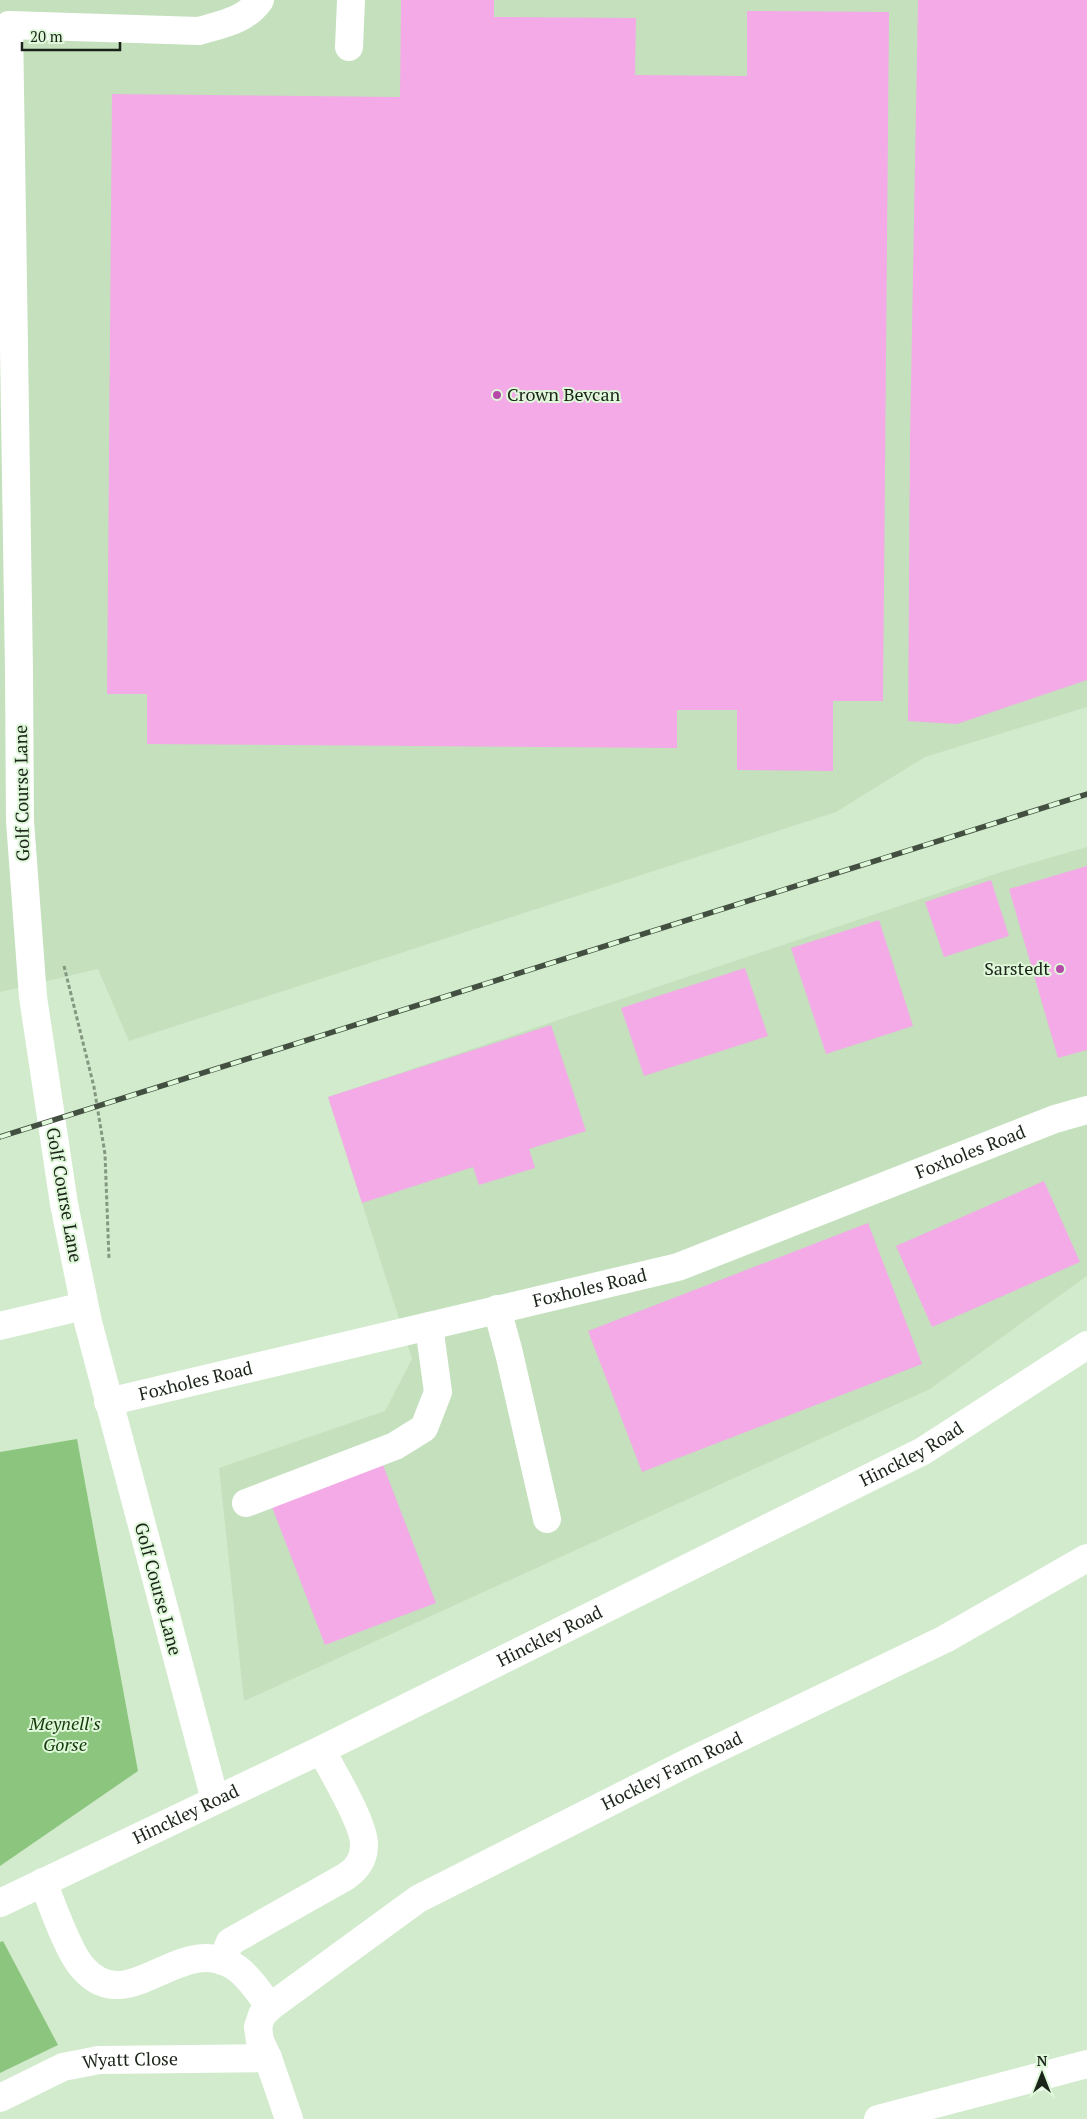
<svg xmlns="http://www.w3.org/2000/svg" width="1087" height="2119" font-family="'PT Serif',serif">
<rect width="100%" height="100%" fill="#d2ebcd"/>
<g fill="#c4e0bd">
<polygon points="0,0 1087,0 1087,707 925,757 836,812 129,1041 98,969 0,992"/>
<polygon points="1087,847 1087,1276 930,1389 244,1701 219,1468 385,1411 412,1359 328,1097 1004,871"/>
</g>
<g fill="#8bc57e">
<polygon points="77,1439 138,1771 0,1866 0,1452"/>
<polygon points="3,1941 58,2045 0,2073 0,1942"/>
</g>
<g fill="#f3aae7">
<polygon points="401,0 494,0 494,17 636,18 635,75 747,76 747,11 889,12 883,701 833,701 833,771 737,770 737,710 677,710 677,748 147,744 147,694 107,694 112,94 400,97"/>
<polygon points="918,0 1087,0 1087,680 957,724 908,721 910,438"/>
<polygon points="1087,866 1087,1050 1058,1058 1009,889"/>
<polygon points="991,880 1009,936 944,957 925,902"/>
<polygon points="879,920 913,1026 826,1054 791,948"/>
<polygon points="745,968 768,1036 644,1076 621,1008"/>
<polygon points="551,1025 586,1131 529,1149 535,1168 479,1185 473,1167 362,1203 328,1097"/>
<polygon points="1044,1181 1080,1262 932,1327 896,1246"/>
<polygon points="868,1223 922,1364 642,1472 588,1331"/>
<polygon points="383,1465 436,1603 325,1645 272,1507"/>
</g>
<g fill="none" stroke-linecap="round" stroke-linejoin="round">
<polyline stroke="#849781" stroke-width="3" stroke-dasharray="4 2.5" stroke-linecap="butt" points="64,966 94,1087 105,1154 109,1259"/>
<g stroke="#fff" stroke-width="28">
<polyline points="349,47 351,0"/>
<polyline points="497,1309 509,1353 547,1519"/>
<polyline points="0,1326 84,1306"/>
<path id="s1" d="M108 1402 678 1267 1055 1119 1087 1110"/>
<polyline points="246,1503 395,1446 424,1428 438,1392 429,1326"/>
<path d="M215 1800 88 1322 64 1204 33 997 20 821 19 671 9 25 199 31C223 24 245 21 260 0"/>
<path d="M43 1882C52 1904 68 1952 83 1968 130 2022 182 1927 238 1969 251 1979 260 1994 270 2007"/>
<path d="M222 1961 230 1942 345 1877C357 1869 364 1860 364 1845 365 1825 332 1770 321 1750"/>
<path id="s2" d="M0 2098 63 2067 99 2060 268 2058"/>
<path id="s3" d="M289 2119 268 2058 260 2041 258 2027 262 2015 270 2007 418 1899 687 1763 945 1639 1087 1558"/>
<polyline points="878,2119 1087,2064"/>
</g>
<path stroke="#fff" stroke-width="28" id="s4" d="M0 1903 321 1750 923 1451 1087 1345"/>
<defs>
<polyline id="rail" points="0,1137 1087,794"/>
</defs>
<use href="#rail" stroke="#435041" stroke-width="5.5"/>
<use href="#rail" stroke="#dff8da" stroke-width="4" stroke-dasharray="11" stroke-linecap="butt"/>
</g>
<g fill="#b64aa9" stroke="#dff8da" stroke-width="2">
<circle cx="497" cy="395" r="5"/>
<circle cx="1060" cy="969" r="5"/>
</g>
<g text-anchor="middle" stroke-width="4" stroke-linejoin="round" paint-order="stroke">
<g font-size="18" fill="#1b2419" stroke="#dff8da" text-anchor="start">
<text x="507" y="401">Crown Bevcan</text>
<text x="1050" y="975" text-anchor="end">Sarstedt</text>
</g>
<g font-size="18" fill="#1b2419" stroke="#dff8da">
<text transform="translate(22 793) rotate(-91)" y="6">Golf Course Lane</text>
<text dy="6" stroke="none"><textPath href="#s1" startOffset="900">Foxholes Road</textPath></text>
<text transform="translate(64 1195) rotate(80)" y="6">Golf Course Lane</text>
<text dy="6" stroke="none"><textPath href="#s1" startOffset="495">Foxholes Road</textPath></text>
<text dy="6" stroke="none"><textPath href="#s1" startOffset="90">Foxholes Road</textPath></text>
<text dy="6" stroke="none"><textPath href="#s4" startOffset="1016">Hinckley Road</textPath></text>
<text transform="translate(158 1589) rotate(75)" y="6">Golf Course Lane</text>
<text dy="6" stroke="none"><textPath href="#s4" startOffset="611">Hinckley Road</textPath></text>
<text dy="6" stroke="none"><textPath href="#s3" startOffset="589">Hockley Farm Road</textPath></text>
<text dy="6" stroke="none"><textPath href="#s4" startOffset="206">Hinckley Road</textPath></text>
<text dy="6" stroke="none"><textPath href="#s2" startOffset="138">Wyatt Close</textPath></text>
</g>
<g font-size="18" font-style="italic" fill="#133a08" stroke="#dff8da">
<text x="65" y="1730">Meynell's<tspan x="65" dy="21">Gorse</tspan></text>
</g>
</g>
<g transform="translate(1042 2074)" stroke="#dff8da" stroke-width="4" paint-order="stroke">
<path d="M0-4L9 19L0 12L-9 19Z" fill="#1b2419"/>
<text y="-8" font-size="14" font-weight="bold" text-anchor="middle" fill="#1b2419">N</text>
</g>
<path d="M22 42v8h98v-8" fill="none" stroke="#1b2419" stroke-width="2.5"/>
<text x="30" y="42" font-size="15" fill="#1b2419" stroke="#dff8da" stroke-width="4" paint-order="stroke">20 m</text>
</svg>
